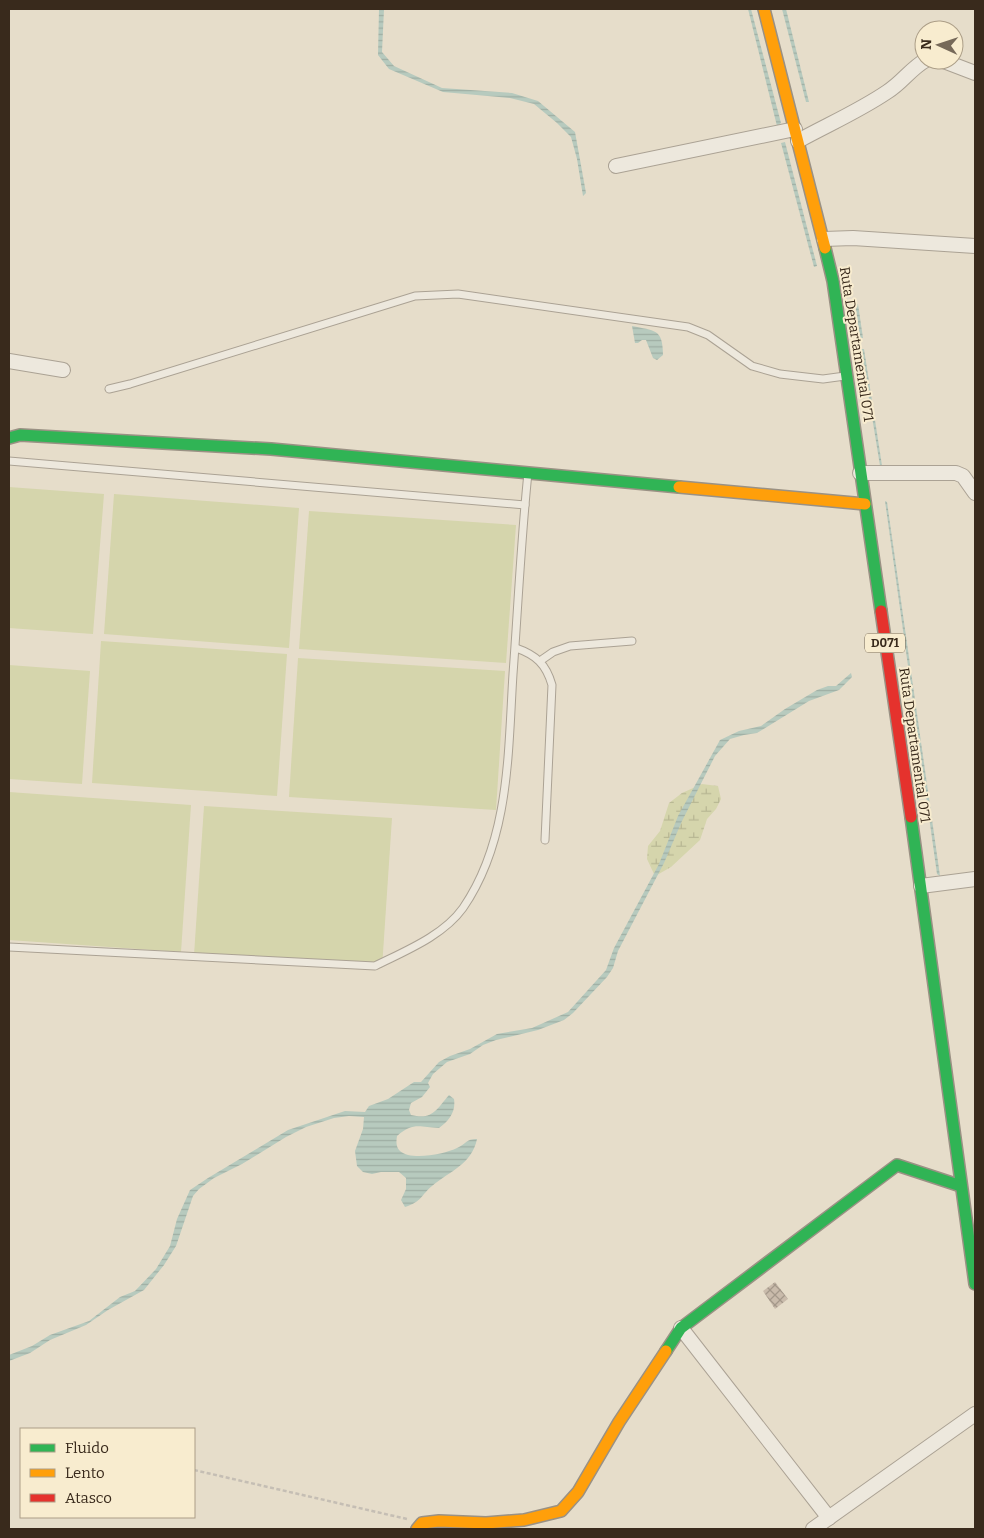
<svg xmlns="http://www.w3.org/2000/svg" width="984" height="1538" font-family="Bitter,serif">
<defs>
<pattern id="wetland-marsh" width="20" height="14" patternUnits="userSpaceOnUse" patternTransform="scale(1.25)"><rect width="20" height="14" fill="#d5d5ac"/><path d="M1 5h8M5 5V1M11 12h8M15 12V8" fill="none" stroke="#b8b793"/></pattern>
<pattern id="water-rules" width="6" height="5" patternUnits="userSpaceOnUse" patternTransform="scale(1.25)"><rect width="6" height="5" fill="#b7cabe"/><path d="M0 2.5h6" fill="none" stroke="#9eaea3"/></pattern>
<pattern id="building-cross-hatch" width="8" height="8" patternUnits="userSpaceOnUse" patternTransform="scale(1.25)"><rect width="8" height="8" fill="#c9bbab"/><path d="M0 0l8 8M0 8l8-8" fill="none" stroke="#a4988a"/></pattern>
</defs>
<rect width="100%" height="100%" fill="#e6ddca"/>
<polygon fill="url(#wetland-marsh)" points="702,784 718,786 721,799 716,809 707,819 700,840 671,867 657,875 654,874 647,859 648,846 660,831 669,803 682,793"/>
<g fill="#d5d5ac">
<polygon points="9,487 104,494 93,634 9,628"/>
<polygon points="114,494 299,508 289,648 104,634"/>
<polygon points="309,511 516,525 506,663 299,649"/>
<polygon points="101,641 287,654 277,796 92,783"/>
<polygon points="298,658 505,671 496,810 289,797"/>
<polygon points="9,665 90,671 82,784 9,779"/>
<polygon points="9,792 191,805 181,952 9,940"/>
<polygon points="204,806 392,818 382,968 194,955"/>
</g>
<g fill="url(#water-rules)">
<polygon points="379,9 384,9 382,52 394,66 442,88 512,93 538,101 575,132 586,193 583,196 577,159 571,137 557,123 534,104 510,98 443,92 389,69 378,55"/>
<polygon points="748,9 751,9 781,123 777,126"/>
<polygon points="782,9 786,9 809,102 806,102"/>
<polygon points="785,142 817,266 814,267 781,143"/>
<polygon points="855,303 858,304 863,338 860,338"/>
<path d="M632 326C654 331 663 328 663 355L657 360 653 358 646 340H642L638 343H635Z"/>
<polygon points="861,349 864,349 883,472 881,472"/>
<polygon points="885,501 887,502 940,876 937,874"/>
<path d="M851 673 852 677 839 690 809 701 757 733 744 735 730 739 715 756 682 821 664 863 618 951 613 968 607 977 573 1013 564 1020 538 1030 496 1040 483 1045 470 1054 447 1062 433 1074 428 1083 430 1087 422 1097 411 1103 409 1110 411 1115C433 1120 436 1110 449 1095L454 1099C456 1112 449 1121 439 1128 419 1127 413 1122 397 1136 396 1142 396 1147 400 1151 411 1161 445 1154 457 1148 466 1144 466 1139 477 1139 472 1164 450 1171 432 1186 420 1196 423 1201 405 1207L401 1200 406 1189V1178L399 1172H381L372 1174 363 1172 357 1166 355 1151 363 1129 364 1117 349 1116 334 1118 306 1127 286 1137 242 1164 214 1178 199 1189 193 1196 176 1246 164 1265 144 1290 108 1310 86 1325 50 1340 30 1353 9 1361V1355L32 1346 50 1335 89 1321 120 1297 135 1291 156 1269 170 1246 177 1219 190 1190 208 1178 288 1130 345 1111 365 1112 369 1106 388 1099 414 1082H421L439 1062 450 1056 470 1049 497 1034 532 1028 568 1012 606 970 614 948 659 864 678 816 720 740 739 731 761 726 785 709 817 690 828 686H836Z"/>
</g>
<polygon fill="url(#building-cross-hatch)" points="775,1282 788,1299 775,1309 763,1291"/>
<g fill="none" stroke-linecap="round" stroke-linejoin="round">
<defs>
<g id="lane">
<polyline points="109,389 130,384 415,296 458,294 688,327 708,335 752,366 780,374 823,379 845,376"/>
<polyline points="9,461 525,505"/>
<path d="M516 648C536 655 546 664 552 685L545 840"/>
<polyline points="540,661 553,652 570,646 632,641"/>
<path d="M9 947 375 966C405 951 443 936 463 908 510 840 508 752 513 674 518 607 521 540 528 473"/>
</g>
<g id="street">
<polyline points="941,60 975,73"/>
<path d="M798 141C827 125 859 111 887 92 902 83 911 68 926 60"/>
<polyline points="616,166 795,129"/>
<polyline points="824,239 853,238 975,246"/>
<polyline points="9,361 63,370"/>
<polyline points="860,473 956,473 963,476 975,493"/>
<polyline points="921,886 975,879"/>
<polyline points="681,1328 829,1518"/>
<polyline points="813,1529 975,1414"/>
</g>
<g id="fast">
<polyline points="825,248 833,281 881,611"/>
<polyline points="9,438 20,435 271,449 679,487"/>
<polyline points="911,817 975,1284"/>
<polyline points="666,1351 681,1328 897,1165 961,1186"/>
</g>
<g id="slow">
<polyline points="764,9 825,248"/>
<polyline points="679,487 865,504"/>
<polyline points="417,1529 422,1523 439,1521 486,1523 524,1520 561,1511 578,1492 619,1422 666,1351"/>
</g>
<polyline id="jam" points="881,611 911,817"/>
</defs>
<use href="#lane" stroke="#aba294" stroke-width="9"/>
<use href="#street" stroke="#aba294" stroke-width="16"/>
<use href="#fast" stroke="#9a9184" stroke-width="14"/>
<use href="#slow" stroke="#9a9184" stroke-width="14"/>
<use href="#jam" stroke="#9a9184" stroke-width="14"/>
<polyline stroke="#c5beb4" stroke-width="2.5" stroke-dasharray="4 2.5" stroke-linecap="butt" points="194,1470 407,1519"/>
<use href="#lane" stroke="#ede8dd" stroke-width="7"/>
<use href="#street" stroke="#ede8dd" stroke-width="14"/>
<use href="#fast" stroke="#30b455" stroke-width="11"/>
<use href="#slow" stroke="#ff9f0a" stroke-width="11"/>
<use href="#jam" stroke="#e5322d" stroke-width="11"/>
</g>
<g text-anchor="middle" stroke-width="4" stroke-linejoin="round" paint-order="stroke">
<rect fill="#f8eccf" stroke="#726452" stroke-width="1" x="865" y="633.5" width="40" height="19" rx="4"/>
<g font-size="12" font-weight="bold" fill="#392a1c">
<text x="885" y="647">D071</text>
</g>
<g font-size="14" fill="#392a1c" stroke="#f8eccf">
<text transform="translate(857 344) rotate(81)" y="5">Ruta Departamental 071</text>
<text transform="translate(915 745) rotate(82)" y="5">Ruta Departamental 071</text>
</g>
</g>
<rect width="984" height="1538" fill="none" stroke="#392a1c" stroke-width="20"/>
<rect x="20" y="1428" width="175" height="90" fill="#f8eccf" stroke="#ac9e87"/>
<rect x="30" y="1444" width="25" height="8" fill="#30b455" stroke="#ac9e87"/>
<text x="65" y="1453" font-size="15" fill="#392a1c">Fluido</text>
<rect x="30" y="1469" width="25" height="8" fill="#ff9f0a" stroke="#ac9e87"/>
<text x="65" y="1478" font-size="15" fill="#392a1c">Lento</text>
<rect x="30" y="1494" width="25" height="8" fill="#e5322d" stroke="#ac9e87"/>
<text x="65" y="1503" font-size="15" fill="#392a1c">Atasco</text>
<g transform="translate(939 45) rotate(273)"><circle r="24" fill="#f8eccf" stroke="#ac9e87"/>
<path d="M0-4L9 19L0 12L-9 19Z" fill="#766959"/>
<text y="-8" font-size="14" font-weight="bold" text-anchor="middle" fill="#392a1c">N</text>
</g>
</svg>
